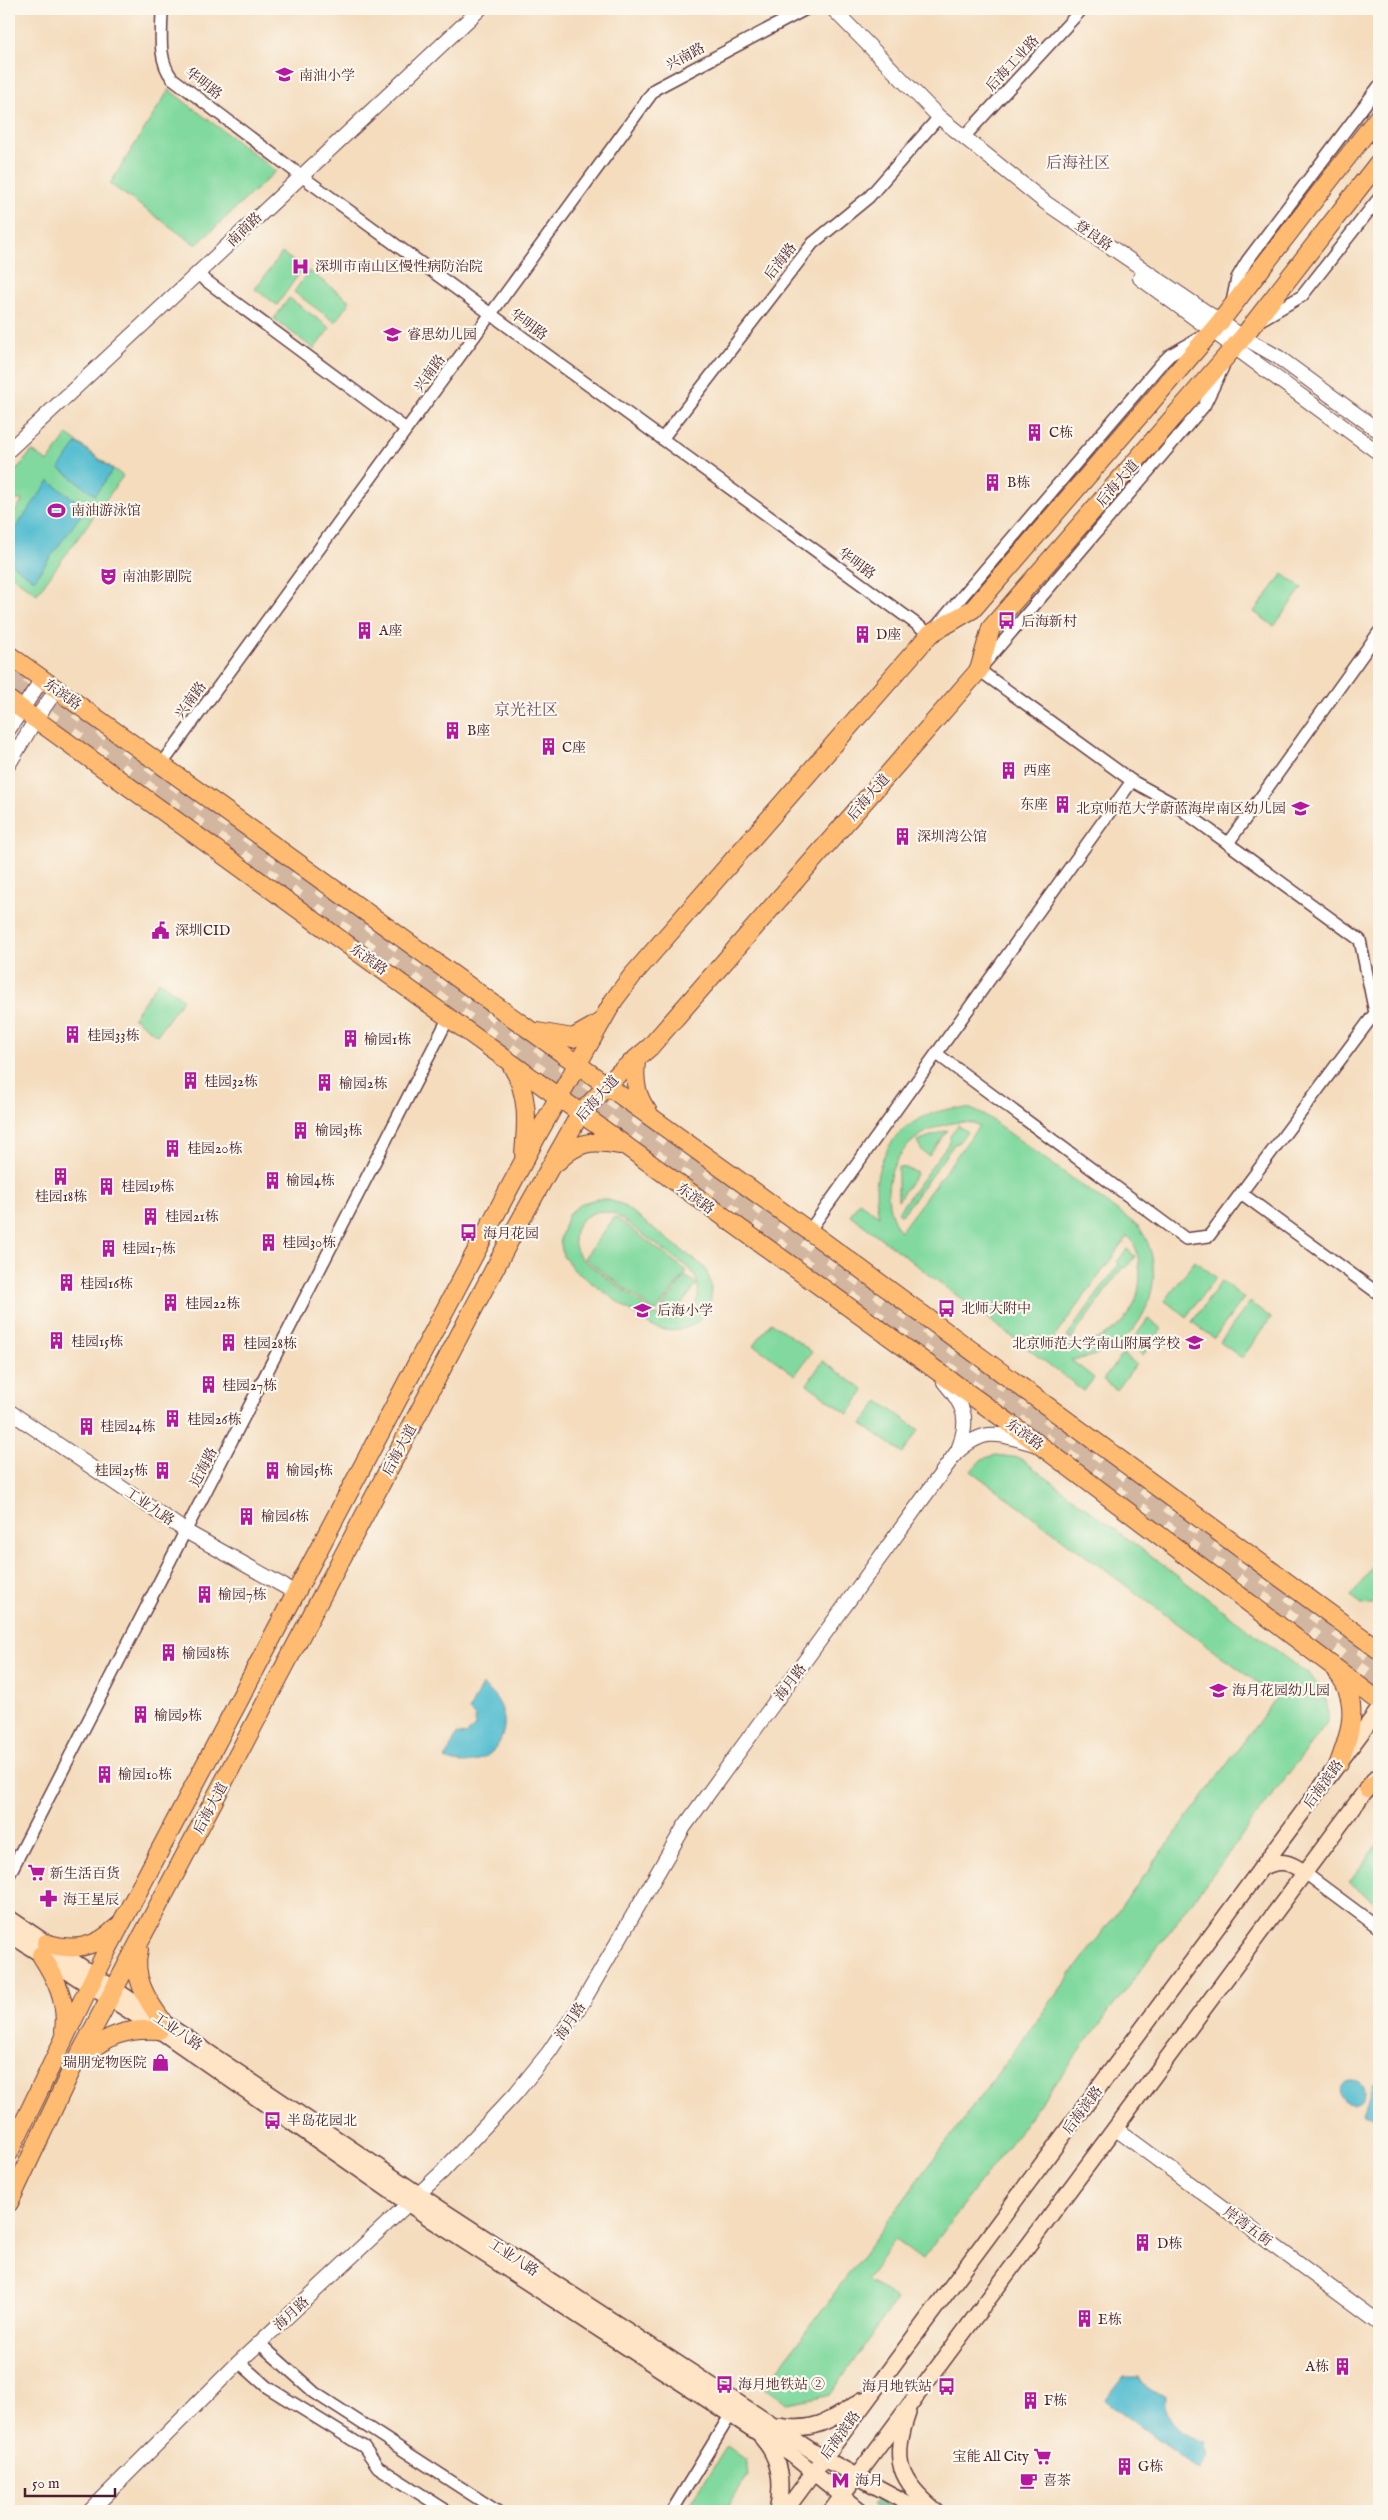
<svg xmlns="http://www.w3.org/2000/svg" width="1388" height="2520" font-family="'IM FELL English','Noto Serif SC',serif">
<rect width="100%" height="100%" fill="#fbf7ec"/>
<filter id="ink" filterUnits="userSpaceOnUse"><feTurbulence type="fractalNoise" baseFrequency=".02" numOctaves="2"/><feDisplacementMap in="SourceGraphic" scale="10" xChannelSelector="R" yChannelSelector="G"/><feConvolveMatrix kernelMatrix="1 2 1 2 8 2 1 2 1" color-interpolation-filters="sRGB"/></filter>
<filter id="wash" filterUnits="userSpaceOnUse"><feTurbulence type="fractalNoise" baseFrequency=".0096" numOctaves="4" result="noise"/><feDisplacementMap in="SourceGraphic" scale="20" xChannelSelector="R" yChannelSelector="G"/><feGaussianBlur stdDeviation="1.12" result="paint"/><feColorMatrix in="noise" values="0 0 0 0 0 0 0 0 0 0 0 0 0 0 0 0 0 1.4 0 .05"/><feComposite in="paint" operator="in"/></filter>
<g filter="url(#wash)">
<rect width="100%" height="100%" fill="#f4dcbd"/>
<g fill="#81d99f" stroke="#667c65" fill-rule="evenodd">
<polygon points="169,90 276,171 196,245 110,184"/>
<polygon points="282,253 303,268 277,305 255,289"/>
<polygon points="309,271 350,301 335,322 294,292"/>
<polygon points="289,298 330,328 314,349 274,319"/>
<polygon points="67,435 123,476 37,594 9,574 9,519 23,500 9,500 9,479 32,451 48,462"/>
<polygon points="1283,574 1302,588 1274,626 1254,612"/>
<polygon points="159,981 183,999 157,1035 133,1017"/>
<path d="M956 1108 971 1109 986 1116 1138 1226C1167 1264 1153 1320 1115 1346 1101 1355 1086 1358 1071 1360L1094 1378 1084 1391 850 1215 859 1202 879 1216C866 1159 899 1115 956 1108ZM960 1122 973 1123 979 1126 900 1232C868 1181 904 1127 960 1122ZM1128 1236C1136 1243 1138 1255 1139 1265 1146 1319 1101 1352 1050 1343Z"/>
<polygon points="958,1125 967,1132 957,1144 955,1143 902,1215 898,1212 951,1140 949,1138"/>
<polygon points="948,1130 929,1156 922,1151 917,1141"/>
<polygon points="898,1167 906,1168 917,1173 898,1200"/>
<path d="M596 1199H605L621 1204 704 1267C727 1306 692 1344 651 1326L574 1270 563 1256 560 1239 568 1215 580 1204ZM601 1211 615 1214 691 1270C711 1296 688 1328 658 1316L582 1259C566 1239 575 1215 601 1211Z"/>
<polygon points="615,1217 687,1271 656,1312 584,1258"/>
<polygon points="1127,1249 1135,1256 1126,1268 1123,1267 1071,1339 1067,1336 1119,1264 1117,1262"/>
<polygon points="1195,1261 1216,1277 1186,1317 1165,1301"/>
<polygon points="685,1276 697,1284 672,1317 661,1309"/>
<polygon points="1222,1281 1244,1298 1214,1338 1192,1322"/>
<polygon points="1250,1302 1271,1318 1242,1358 1220,1342"/>
<polygon points="1148,1319 1162,1329 1143,1355 1129,1345"/>
<polygon points="771,1322 812,1352 795,1375 754,1345"/>
<polygon points="1123,1354 1136,1364 1117,1390 1103,1380"/>
<polygon points="823,1361 864,1390 848,1414 807,1384"/>
<polygon points="879,1401 919,1430 903,1453 862,1424"/>
<path d="M996 1455 1020 1458 1308 1674C1323 1688 1329 1700 1328 1721L922 2260 895 2240 867 2279 896 2300 831 2394 788 2403 764 2388 1277 1697 971 1471 982 1459Z"/>
<polygon points="1379,1558 1379,1603 1362,1605 1351,1597"/>
<polygon points="1379,1843 1379,1905 1349,1883"/>
<polygon points="727,2446 746,2460 748,2475 726,2511 686,2511"/>
</g>
<polygon fill="#68b986" stroke="#596c58" points="877,2497 903,2511 878,2511 871,2506"/>
<g fill="#53bdd0" stroke="#4e6e7e">
<polygon points="77,443 113,470 95,495 59,468"/>
<polygon points="49,481 86,508 34,580 9,562 9,537"/>
<path d="M482 1685C528 1716 496 1779 445 1759L457 1734 466 1735 475 1726V1717L469 1711Z"/>
<circle cx="1352" cy="2092" r="12"/>
<polygon points="1373,2083 1379,2085 1379,2118 1363,2113"/>
<path d="M1123 2377H1139C1145 2389 1153 2394 1166 2396 1164 2420 1179 2438 1204 2441L1208 2457 1199 2470 1105 2400Z"/>
</g>
</g>
<g filter="url(#ink)">
<g fill="none" stroke-linecap="round" stroke-linejoin="round">
<g stroke="#d2b6a0" stroke-width="20" stroke-dasharray="20 10" stroke-linecap="butt">
<polyline points="9,667 480,1007 1379,1662"/>
<polyline points="9,684 972,1382 1379,1683"/>
</g>
<defs>
<g id="minor">
<path d="M162 9C162 32 157 59 172 78L300 175 930 634 1160 365 1170 355 1201 337"/>
<polyline points="964,137 1082,9"/>
<polyline points="197,274 406,429"/>
<polyline points="1232,302 1237,278 1247,261 1379,86"/>
<polyline points="1257,322 1302,296 1379,198"/>
<polyline points="662,439 813,243 869,197 939,117"/>
<polyline points="162,764 655,89 806,9"/>
<polyline points="1228,843 1379,632"/>
<polyline points="937,1054 1186,1239 1209,1236 1375,1013 1360,940 1174,804 1132,781 979,670 1204,406 1223,367"/>
<polyline points="1241,1193 1379,1294"/>
<polyline points="809,1231 1132,781"/>
<polyline points="1305,1873 1379,1928"/>
<polyline points="9,1875 449,1017"/>
<polyline points="259,2343 315,2393 497,2511"/>
<polyline points="239,2362 267,2387 364,2447 378,2467 447,2511"/>
<polyline points="672,2511 731,2414"/>
</g>
<g id="tertiary">
<polyline points="833,9 939,117 1046,203 1243,337 1278,357 1379,431"/>
<polyline points="1140,278 1379,453"/>
<polyline points="9,450 480,9"/>
<polyline points="9,729 42,679"/>
<polyline points="9,764 36,719 57,689"/>
<path d="M944 1382C965 1406 970 1420 958 1450"/>
<polyline points="9,1411 187,1532 296,1593"/>
<polyline points="1116,2129 1379,2323"/>
<path d="M90 2511 239 2362 442 2172 516 2093 549 2052 584 2000 684 1827 956 1453C986 1426 998 1434 1034 1444"/>
</g>
<g id="secondary">
<path d="M1261 1868C1280 1859 1289 1861 1305 1873"/>
<polyline points="9,1918 445,2212 823,2458 922,2511"/>
<polyline points="9,1934 159,2030 435,2222 792,2455 861,2511"/>
<path d="M908 2413C891 2461 899 2479 936 2511"/>
<path d="M780 2426C815 2433 834 2418 862 2400"/>
<path d="M762 2438C781 2459 783 2485 777 2511"/>
<polyline points="785,2511 1379,1709"/>
<polyline points="831,2511 1375,1778"/>
</g>
<g id="primary">
<polyline points="9,655 809,1231 1379,1650"/>
<polyline points="9,700 1041,1446 1379,1701"/>
<polyline points="537,1032 573,1038 601,1022"/>
<path d="M636 1061C634 1081 636 1096 648 1112"/>
<path d="M512 1066C529 1094 527 1122 524 1154"/>
<path d="M557 1162C578 1141 591 1140 619 1145"/>
<path d="M1338 1673C1360 1702 1351 1732 1339 1763"/>
<polyline points="1368,1788 1379,1781"/>
<path d="M46 1943C73 1952 96 1948 117 1927"/>
<path d="M139 1950C132 1976 146 1999 161 2019"/>
<path d="M41 1955C56 1978 68 2003 64 2031"/>
<path d="M83 2058C104 2035 128 2028 159 2030"/>
<polyline points="9,2153 104,1956 539,1132 614,1000 632,976 930,634 973,609 1220,322 1379,116"/>
<polyline points="9,2203 72,2069 515,1230 580,1114 619,1073 650,1047 979,670 991,628 1243,337 1379,162"/>
</g>
</defs>
<use href="#minor" stroke="#643b41" stroke-width="14"/>
<use href="#tertiary" stroke="#643b41" stroke-width="16"/>
<use href="#secondary" stroke="#643b41" stroke-width="18"/>
<use href="#primary" stroke="#643b41" stroke-width="20"/>
<use href="#minor" stroke="#fff" stroke-width="11"/>
<use href="#tertiary" stroke="#fff" stroke-width="14"/>
<use href="#secondary" stroke="#ffe4c6" stroke-width="15"/>
<use href="#primary" stroke="#febb71" stroke-width="18"/>
</g>
</g>
<defs>
<symbol id="school-bare" viewBox="-9 -9 18 18"><path d="M0-5L7-2L0 1L-7-2ZM-4 1L0 2.5L4 1V4Q0 6-4 4Z" fill="#b5179e" stroke="#fbf7ec" stroke-width="2.5" paint-order="stroke"/></symbol>
<symbol id="hospital-bare" viewBox="-9 -9 18 18"><path d="M-5-5h3v3.5h4V-5h3V5h-3V1.5h-4V5h-3Z" fill="#b5179e" stroke="#fbf7ec" stroke-width="2.5" paint-order="stroke"/></symbol>
<symbol id="building-bare" viewBox="-9 -9 18 18"><path d="M-4-6H4V6H1V3H-1V6H-4ZM-2.5-4.3h1.7v1.8h-1.7ZM.8-4.3h1.7v1.8H.8ZM-2.5-1h1.7V.8h-1.7ZM.8-1h1.7V.8H.8Z" fill="#b5179e" stroke="#fbf7ec" stroke-width="2.5" paint-order="stroke"/></symbol>
<symbol id="stadium-bare" viewBox="-9 -9 18 18"><path d="M0-5a6.5 5 0 1 0 0 10a6.5 5 0 1 0 0-10ZM-3.5-1.8h7v3.6h-7Z" fill="#b5179e" stroke="#fbf7ec" stroke-width="2.5" paint-order="stroke"/></symbol>
<symbol id="theatre-bare" viewBox="-9 -9 18 18"><path d="M-5-5.5Q0-4 5-5.5V0Q5 5 0 6Q-5 5-5 0ZM-3.3-2.5H-1v1.5H-3.3ZM1-2.5H3.3v1.5H1ZM-2.8 1Q0 5.5 2.8 1Z" fill="#b5179e" stroke="#fbf7ec" stroke-width="2.5" paint-order="stroke"/></symbol>
<symbol id="bus-bare" viewBox="-9 -9 18 18"><path d="M-5-6H5V4H4V6H2V4H-2V6H-4V4H-5ZM-3.5-4V0h7V-4ZM-3.5 1.2v1.5H-2V1.2ZM2 1.2v1.5H3.5V1.2Z" fill="#b5179e" stroke="#fbf7ec" stroke-width="2.5" paint-order="stroke"/></symbol>
<symbol id="civic-bare" viewBox="-9 -9 18 18"><path d="M-.6-6.5H3V-4.5H.6V-3L4-1V1h2V6H-6V1h2V-1L-.6-3ZM-1.2 2.5V6h2.4V2.5Z" fill="#b5179e" stroke="#fbf7ec" stroke-width="2.5" paint-order="stroke"/></symbol>
<symbol id="supermarket-bare" viewBox="-9 -9 18 18"><path d="M-6-5.5h2.5l.6 2H6L4.5 2H-2.5L-4.4-4H-6ZM-1.5 3.2a1.3 1.3 0 1 0 .1 0ZM3 3.2a1.3 1.3 0 1 0 .1 0Z" fill="#b5179e" stroke="#fbf7ec" stroke-width="2.5" paint-order="stroke"/></symbol>
<symbol id="pharmacy-bare" viewBox="-9 -9 18 18"><path d="M-2-6h4v4h4v4h-4v4h-4v-4h-4v-4h4Z" fill="#b5179e" stroke="#fbf7ec" stroke-width="2.5" paint-order="stroke"/></symbol>
<symbol id="shop-bare" viewBox="-9 -9 18 18"><path d="M-5-2.5h2.3a2.7 3.5 0 0 1 5.4 0H5L5.5 6h-11ZM-1.5-2.5h3a1.5 2.3 0 0 0-3 0Z" fill="#b5179e" stroke="#fbf7ec" stroke-width="2.5" paint-order="stroke"/></symbol>
<symbol id="metro-bare" viewBox="-9 -9 18 18"><path d="M-5.5 5V-5H-3L0 0L3-5H5.5V5H3V-.5L0 4L-3-.5V5Z" fill="#b5179e" stroke="#fbf7ec" stroke-width="2.5" paint-order="stroke"/></symbol>
<symbol id="cafe-bare" viewBox="-9 -9 18 18"><path d="M-5.5-4.5H6V0H3Q3 3.5 0 3.5H-2.5Q-5.5 3.5-5.5 0ZM3-3.2v2h1.7v-2ZM-6 4.5H4V6H-6Z" fill="#b5179e" stroke="#fbf7ec" stroke-width="2.5" paint-order="stroke"/></symbol>
</defs>
<g fill-rule="evenodd">
<use href="#school-bare" x="272" y="62" width="25" height="25"/>
<use href="#hospital-bare" x="288" y="254" width="25" height="25"/>
<use href="#school-bare" x="380" y="322" width="25" height="25"/>
<use href="#building-bare" x="1022" y="420" width="25" height="25"/>
<use href="#building-bare" x="980" y="470" width="25" height="25"/>
<use href="#stadium-bare" x="44" y="498" width="25" height="25"/>
<use href="#theatre-bare" x="96" y="564" width="25" height="25"/>
<use href="#bus-bare" x="994" y="608" width="25" height="25"/>
<use href="#building-bare" x="352" y="618" width="25" height="25"/>
<use href="#building-bare" x="850" y="622" width="25" height="25"/>
<use href="#building-bare" x="440" y="718" width="25" height="25"/>
<use href="#building-bare" x="536" y="734" width="25" height="25"/>
<use href="#building-bare" x="996" y="758" width="25" height="25"/>
<use href="#building-bare" x="1050" y="792" width="25" height="25"/>
<use href="#school-bare" x="1288" y="796" width="25" height="25"/>
<use href="#building-bare" x="890" y="824" width="25" height="25"/>
<use href="#civic-bare" x="148" y="918" width="25" height="25"/>
<use href="#building-bare" x="60" y="1022" width="25" height="25"/>
<use href="#building-bare" x="338" y="1026" width="25" height="25"/>
<use href="#building-bare" x="178" y="1068" width="25" height="25"/>
<use href="#building-bare" x="312" y="1070" width="25" height="25"/>
<use href="#building-bare" x="288" y="1118" width="25" height="25"/>
<use href="#building-bare" x="160" y="1136" width="25" height="25"/>
<use href="#building-bare" x="48" y="1164" width="25" height="25"/>
<use href="#building-bare" x="260" y="1168" width="25" height="25"/>
<use href="#building-bare" x="94" y="1174" width="25" height="25"/>
<use href="#building-bare" x="138" y="1204" width="25" height="25"/>
<use href="#bus-bare" x="456" y="1220" width="25" height="25"/>
<use href="#building-bare" x="256" y="1230" width="25" height="25"/>
<use href="#building-bare" x="96" y="1236" width="25" height="25"/>
<use href="#building-bare" x="54" y="1270" width="25" height="25"/>
<use href="#building-bare" x="158" y="1290" width="25" height="25"/>
<use href="#bus-bare" x="934" y="1296" width="25" height="25"/>
<use href="#school-bare" x="630" y="1298" width="25" height="25"/>
<use href="#building-bare" x="44" y="1328" width="25" height="25"/>
<use href="#building-bare" x="216" y="1330" width="25" height="25"/>
<use href="#school-bare" x="1182" y="1330" width="25" height="25"/>
<use href="#building-bare" x="196" y="1372" width="25" height="25"/>
<use href="#building-bare" x="160" y="1406" width="25" height="25"/>
<use href="#building-bare" x="74" y="1414" width="25" height="25"/>
<use href="#building-bare" x="150" y="1458" width="25" height="25"/>
<use href="#building-bare" x="260" y="1458" width="25" height="25"/>
<use href="#building-bare" x="234" y="1504" width="25" height="25"/>
<use href="#building-bare" x="192" y="1582" width="25" height="25"/>
<use href="#building-bare" x="156" y="1640" width="25" height="25"/>
<use href="#school-bare" x="1206" y="1678" width="25" height="25"/>
<use href="#building-bare" x="128" y="1702" width="25" height="25"/>
<use href="#building-bare" x="92" y="1762" width="25" height="25"/>
<use href="#supermarket-bare" x="24" y="1860" width="25" height="25"/>
<use href="#pharmacy-bare" x="36" y="1886" width="25" height="25"/>
<use href="#shop-bare" x="148" y="2050" width="25" height="25"/>
<use href="#bus-bare" x="260" y="2108" width="25" height="25"/>
<use href="#building-bare" x="1130" y="2230" width="25" height="25"/>
<use href="#building-bare" x="1072" y="2306" width="25" height="25"/>
<use href="#building-bare" x="1330" y="2354" width="25" height="25"/>
<use href="#bus-bare" x="712" y="2372" width="25" height="25"/>
<use href="#bus-bare" x="934" y="2374" width="25" height="25"/>
<use href="#building-bare" x="1018" y="2388" width="25" height="25"/>
<use href="#supermarket-bare" x="1030" y="2444" width="25" height="25"/>
<use href="#building-bare" x="1112" y="2454" width="25" height="25"/>
<use href="#metro-bare" x="828" y="2468" width="25" height="25"/>
<use href="#cafe-bare" x="1016" y="2468" width="25" height="25"/>
</g>
<g text-anchor="middle" stroke-width="4.5" stroke-linejoin="round" paint-order="stroke">
<g font-size="14" fill="#4a1f2b" stroke="#fbf7ec">
<text transform="translate(685 56) rotate(-28)" y="5">兴南路</text>
<text transform="translate(1012 63) rotate(-47)" y="5">后海工业路</text>
<text transform="translate(204 83) rotate(37)" y="5">华明路</text>
<text transform="translate(244 229) rotate(-44)" y="5">南商路</text>
<text transform="translate(1094 235) rotate(35)" y="5">登良路</text>
<text transform="translate(780 261) rotate(-52)" y="5">后海路</text>
<text transform="translate(529 324) rotate(36)" y="5">华明路</text>
<text transform="translate(429 373) rotate(-54)" y="5">兴南路</text>
<text transform="translate(1117 483) rotate(-49)" y="5">后海大道</text>
<text transform="translate(857 563) rotate(36)" y="5">华明路</text>
<text transform="translate(63 694) rotate(35)" y="5">东滨路</text>
<text transform="translate(190 700) rotate(-54)" y="5">兴南路</text>
<text transform="translate(868 797) rotate(-49)" y="5">后海大道</text>
<text transform="translate(369 959) rotate(36)" y="5">东滨路</text>
<text transform="translate(597 1098) rotate(-48)" y="5">后海大道</text>
<text transform="translate(696 1198) rotate(36)" y="5">东滨路</text>
<text transform="translate(1025 1434) rotate(36)" y="5">东滨路</text>
<text transform="translate(399 1450) rotate(-62)" y="5">后海大道</text>
<text transform="translate(203 1467) rotate(-63)" y="5">近海路</text>
<text transform="translate(150 1506) rotate(34)" y="5">工业九路</text>
<text transform="translate(790 1682) rotate(-53)" y="5">海月路</text>
<text transform="translate(1323 1784) rotate(-54)" y="5">后海滨路</text>
<text transform="translate(210 1808) rotate(-62)" y="5">后海大道</text>
<text transform="translate(570 2021) rotate(-56)" y="5">海月路</text>
<text transform="translate(178 2031) rotate(34)" y="5">工业八路</text>
<text transform="translate(1082 2110) rotate(-53)" y="5">后海滨路</text>
<text transform="translate(1248 2226) rotate(36)" y="5">岸湾五街</text>
<text transform="translate(514 2257) rotate(33)" y="5">工业八路</text>
<text transform="translate(291 2313) rotate(-43)" y="5">海月路</text>
<text transform="translate(840 2435) rotate(-54)" y="5">后海滨路</text>
</g>
<g font-size="14" fill="#4a1f2b" stroke="#fbf7ec" text-anchor="start">
<text x="299" y="80">南油小学</text>
<text x="315" y="271">深圳市南山区慢性病防治院</text>
<text x="407" y="339">睿思幼儿园</text>
<text x="1049" y="437">C栋</text>
<text x="1007" y="487">B栋</text>
<text x="71" y="515">南油游泳馆</text>
<text x="122" y="581">南油影剧院</text>
<text x="1021" y="626">后海新村</text>
<text x="379" y="635">A座</text>
<text x="876" y="639">D座</text>
<text x="467" y="735">B座</text>
<text x="562" y="752">C座</text>
<text x="1023" y="775">西座</text>
<text x="1048" y="809" text-anchor="end">东座</text>
<text x="1286" y="813" text-anchor="end">北京师范大学蔚蓝海岸南区幼儿园</text>
<text x="917" y="841">深圳湾公馆</text>
<text x="175" y="935">深圳CID</text>
<text x="87" y="1040">桂园33栋</text>
<text x="364" y="1044">榆园1栋</text>
<text x="204" y="1086">桂园32栋</text>
<text x="339" y="1088">榆园2栋</text>
<text x="315" y="1135">榆园3栋</text>
<text x="187" y="1153">桂园20栋</text>
<text x="286" y="1185">榆园4栋</text>
<text x="121" y="1191">桂园19栋</text>
<text x="61" y="1201" text-anchor="middle">桂园18栋</text>
<text x="165" y="1221">桂园21栋</text>
<text x="483" y="1238">海月花园</text>
<text x="282" y="1247">桂园30栋</text>
<text x="122" y="1253">桂园17栋</text>
<text x="80" y="1288">桂园16栋</text>
<text x="185" y="1308">桂园22栋</text>
<text x="961" y="1313">北师大附中</text>
<text x="657" y="1315">后海小学</text>
<text x="71" y="1346">桂园15栋</text>
<text x="243" y="1348">桂园28栋</text>
<text x="1180" y="1348" text-anchor="end">北京师范大学南山附属学校</text>
<text x="222" y="1390">桂园27栋</text>
<text x="187" y="1424">桂园26栋</text>
<text x="100" y="1431">桂园24栋</text>
<text x="148" y="1475" text-anchor="end">桂园25栋</text>
<text x="286" y="1475">榆园5栋</text>
<text x="261" y="1521">榆园6栋</text>
<text x="218" y="1599">榆园7栋</text>
<text x="182" y="1658">榆园8栋</text>
<text x="1232" y="1695">海月花园幼儿园</text>
<text x="154" y="1720">榆园9栋</text>
<text x="118" y="1779">榆园10栋</text>
<text x="50" y="1878">新生活百货</text>
<text x="63" y="1904">海王星辰</text>
<text x="147" y="2067" text-anchor="end">瑞朋宠物医院</text>
<text x="287" y="2125">半岛花园北</text>
<text x="1157" y="2248">D栋</text>
<text x="1098" y="2324">E栋</text>
<text x="1329" y="2371" text-anchor="end">A栋</text>
<text x="738" y="2389">海月地铁站 ②</text>
<text x="932" y="2391" text-anchor="end">海月地铁站</text>
<text x="1044" y="2405">F栋</text>
<text x="1029" y="2461" text-anchor="end">宝能 All City</text>
<text x="1138" y="2471">G栋</text>
<text x="855" y="2485">海月</text>
<text x="1043" y="2485">喜茶</text>
</g>
<g font-size="16" fill="#6e4d65" stroke="#fbf7ec">
<text x="1078" y="168">后海社区</text>
<text x="526" y="715">京光社区</text>
</g>
</g>
<rect width="1388" height="2520" fill="none" stroke="#fbf7ec" stroke-width="30"/>
<path d="M25 2488v8h90v-8" fill="none" stroke="#4a1f2b" stroke-width="2.5"/>
<text x="32" y="2488" font-size="15" fill="#4a1f2b" stroke="#fbf7ec" stroke-width="4" paint-order="stroke">50 m</text>
</svg>
